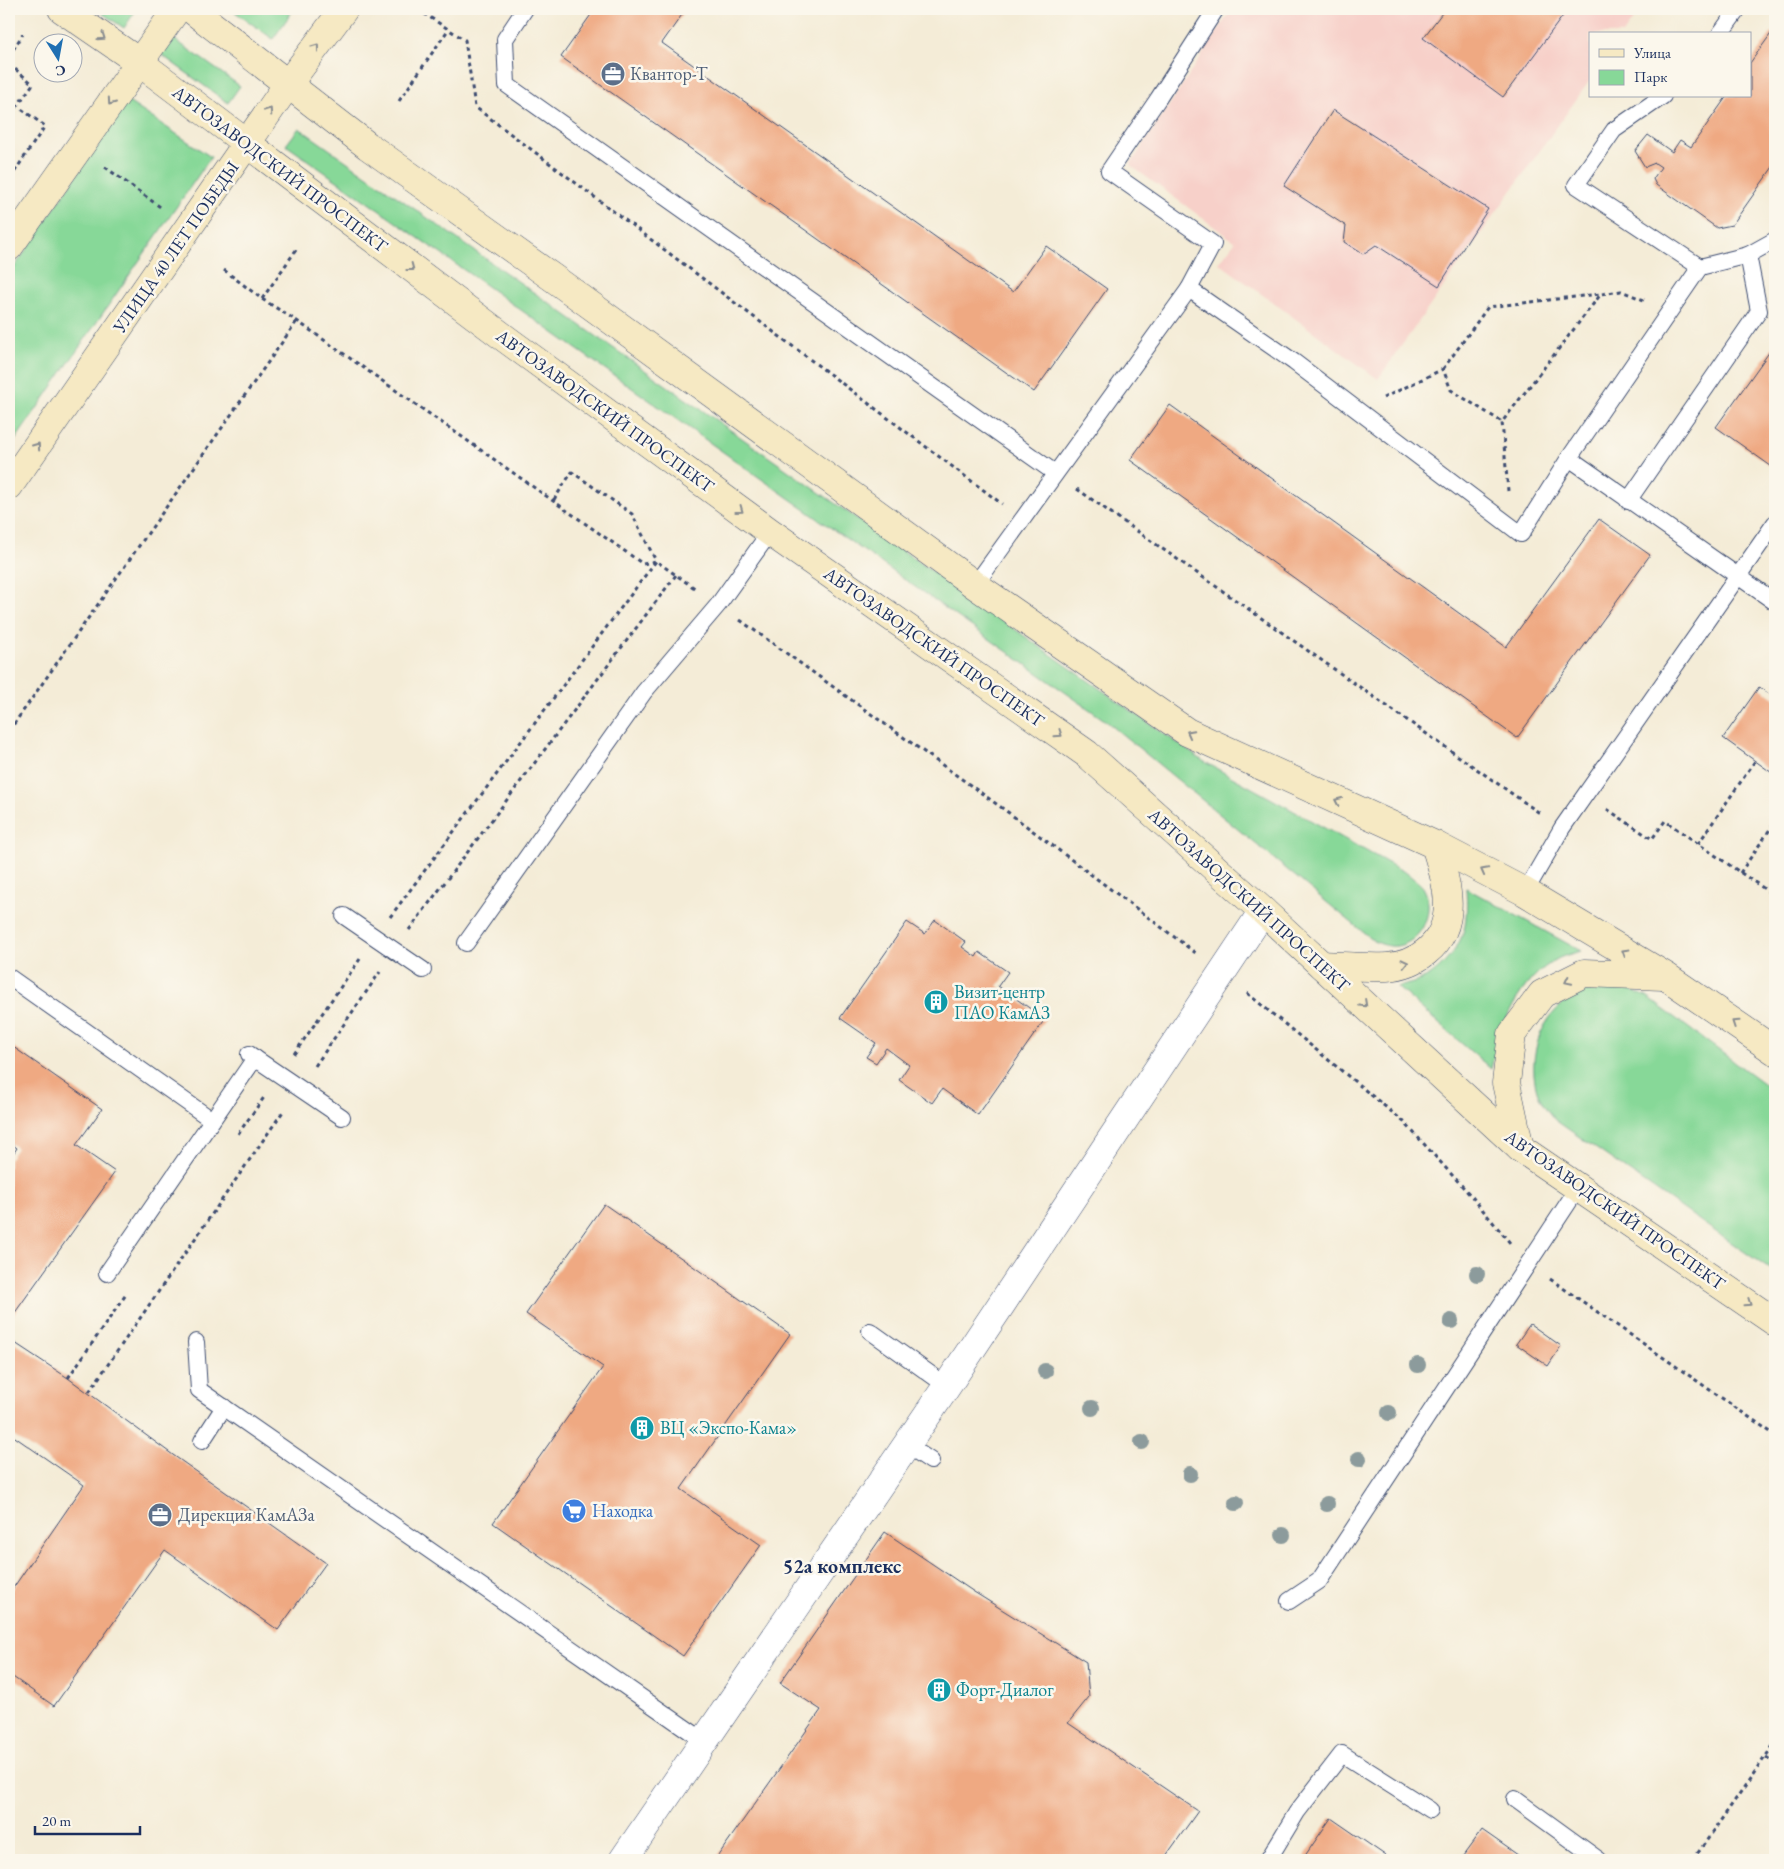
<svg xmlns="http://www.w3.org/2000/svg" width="1784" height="1869" font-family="'EB Garamond',serif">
<rect width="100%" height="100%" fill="#fbf7ec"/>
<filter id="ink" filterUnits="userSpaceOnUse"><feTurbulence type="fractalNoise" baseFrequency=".02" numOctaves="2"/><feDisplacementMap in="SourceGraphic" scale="10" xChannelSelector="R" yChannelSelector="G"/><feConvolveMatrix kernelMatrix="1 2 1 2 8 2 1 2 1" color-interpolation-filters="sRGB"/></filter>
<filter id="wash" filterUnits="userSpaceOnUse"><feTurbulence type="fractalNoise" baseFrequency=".0096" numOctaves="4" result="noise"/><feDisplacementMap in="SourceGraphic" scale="20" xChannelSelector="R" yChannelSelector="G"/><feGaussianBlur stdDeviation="1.12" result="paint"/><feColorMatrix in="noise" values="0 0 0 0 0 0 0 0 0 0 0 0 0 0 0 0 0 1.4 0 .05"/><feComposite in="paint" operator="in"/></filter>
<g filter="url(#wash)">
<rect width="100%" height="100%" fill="#f4ecd7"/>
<polygon fill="#f7d0c9" points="1232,9 1641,9 1623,34 1590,34 1590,80 1378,379 1219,263 1235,242 1130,165"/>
<g fill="#87d898" stroke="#51847b">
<polygon points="96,9 134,9 136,10 124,28"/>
<polygon points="231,9 294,9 273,39"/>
<polygon points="171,37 240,86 228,103 159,53"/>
<polygon points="127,101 211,157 9,449 9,275"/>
<path d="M299 128 1203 761 1408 874C1412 878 1419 882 1423 887 1436 909 1423 942 1397 946 1388 947 1381 944 1374 941L1106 721 286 145Z"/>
<path d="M1466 888 1581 951C1574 953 1566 955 1559 958 1518 980 1500 1026 1491 1069L1397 987C1406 985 1415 983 1423 979 1439 973 1460 947 1464 930 1467 916 1467 902 1466 888Z"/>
<path d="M1606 986 1626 988 1647 997 1775 1092V1273L1555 1120C1547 1110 1539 1100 1536 1087 1528 1053 1542 1014 1573 997 1583 991 1594 989 1606 986Z"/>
</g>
<g id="blocks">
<g fill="#efa982">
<polygon points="595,9 686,9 662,43 1013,292 1046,246 1107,289 1034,392 561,57"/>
<polygon points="1445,9 1568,9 1503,97 1423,38"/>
<polygon points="1775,28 1775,164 1732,225 1717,228 1656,185 1653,179 1661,167 1655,163 1645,167 1635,151 1648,135 1672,152 1680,140 1691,147 1727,96 1750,96 1750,63"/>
<polygon points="1333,110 1488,209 1439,286 1376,245 1363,254 1344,242 1346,226 1284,186"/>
<polygon points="1775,344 1775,469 1716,427"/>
<polygon points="1170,405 1506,647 1599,519 1650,555 1517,738 1130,460"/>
<polygon points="1759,687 1775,698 1775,775 1723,738"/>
<polygon points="935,920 966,942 962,947 976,957 979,952 1008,972 998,986 1045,1019 978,1115 942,1089 932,1103 899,1080 909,1065 886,1048 876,1063 866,1057 876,1043 840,1018 907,922 925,934"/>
<polygon points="9,1044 102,1109 76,1145 115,1172 9,1321 9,1160 17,1148 9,1142"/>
<polygon points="604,1204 790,1334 681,1489 761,1545 683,1656 493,1523 603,1367 526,1314"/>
<polygon points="1530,1324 1561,1346 1548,1366 1516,1344"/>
<polygon points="9,1339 68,1378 173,1455 326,1563 278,1630 165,1550 54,1706 10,1675 9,1677 9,1594 84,1485 9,1433"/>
<polygon points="885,1532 974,1592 1086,1662 1089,1697 1068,1723 1198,1811 1163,1860 715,1860 821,1710 780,1683"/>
<polygon points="1331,1818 1392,1860 1302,1860"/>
<polygon points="1482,1830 1525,1860 1460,1860"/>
</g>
</g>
</g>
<g filter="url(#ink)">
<use href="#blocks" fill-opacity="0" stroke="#3c4b70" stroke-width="1"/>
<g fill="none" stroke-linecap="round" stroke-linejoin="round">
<defs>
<g id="lane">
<polyline points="525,9 505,39 507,85 1055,473"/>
<polyline points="1720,34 1738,9"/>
<polyline points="1748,255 1775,240"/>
<polyline points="1189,289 1213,244 1109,171 1158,99 1216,9"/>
<polyline points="1569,458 1700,267"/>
<polyline points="1628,501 1759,311 1748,255 1700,267 1576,185 1614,130 1663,96"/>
<polyline points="975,585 1189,289 1294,362 1521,534 1569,458 1775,602"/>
<polyline points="1525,892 1562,828 1775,523"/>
<polyline points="344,916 423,970"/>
<polyline points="466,943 644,692 718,605 770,532"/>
<polyline points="9,977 212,1120"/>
<polyline points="249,1054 342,1117"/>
<polyline points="107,1273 255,1058"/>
<polyline points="870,1331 947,1386"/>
<polyline points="196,1342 199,1390 704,1741"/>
<polyline points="202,1441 224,1407"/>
<polyline points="907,1445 931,1461"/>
<polyline points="1289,1601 1319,1581 1578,1188"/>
<polyline points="1515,1799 1599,1860"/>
<polyline points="1268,1860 1297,1812 1342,1754 1430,1810"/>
</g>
<polyline id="street" points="623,1860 947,1386 1263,911"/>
<g id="secondary">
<polyline points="62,9 139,62 506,339 770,532 1087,754 1263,911 1520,1148 1775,1322"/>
<polyline points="191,9 368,146 556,280 975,585 1187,732 1435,845 1525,892 1667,977 1775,1051"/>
<polyline points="9,247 177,9"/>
<polyline points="9,486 288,84 344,9"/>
<path d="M1322 965C1343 966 1366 968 1387 967 1402 966 1415 961 1426 952 1461 924 1446 881 1435 845"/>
<polyline points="1520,1148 1506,1083 1512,1034 1542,994 1584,973 1663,976"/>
</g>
</defs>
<use href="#lane" stroke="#3c4b70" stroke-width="18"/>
<use href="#street" stroke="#3c4b70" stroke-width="29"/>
<use href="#secondary" stroke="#3c4b70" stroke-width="29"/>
<g stroke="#3c4b70" stroke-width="3" stroke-dasharray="4 4" stroke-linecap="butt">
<polyline points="417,9 465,40 475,107 1002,504"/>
<polyline points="9,56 23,34"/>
<polyline points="9,64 33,84 17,106 45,126 9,180"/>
<polyline points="399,101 448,30"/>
<polyline points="9,111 17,106"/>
<polyline points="105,167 163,209"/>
<polyline points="224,270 262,299 297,321 643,564 656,561 696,589"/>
<polyline points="262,299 296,250"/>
<polyline points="1443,369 1488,307 1600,294"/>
<polyline points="1383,398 1443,369 1451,390 1502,422"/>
<polyline points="1077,489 1541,814"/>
<polyline points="1508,491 1502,422 1601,294 1621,291 1644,300"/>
<polyline points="740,620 1009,813 1197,954"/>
<polyline points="9,731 297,321"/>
<polyline points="1607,809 1652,839 1665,821 1775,896"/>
<polyline points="1698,844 1755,761"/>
<polyline points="1740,873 1775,822"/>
<polyline points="390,917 656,561 632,514 572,472 553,501"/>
<polyline points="409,930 676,575"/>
<polyline points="1247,993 1404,1122 1473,1198 1510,1243"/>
<polyline points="294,1054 360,959"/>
<polyline points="315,1066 380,972"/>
<polyline points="238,1134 265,1096"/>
<polyline points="1550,1279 1775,1435"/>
<polyline points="68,1378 127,1293"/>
<polyline points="89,1392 284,1110"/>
<polyline points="1766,1757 1775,1763"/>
<polyline points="1693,1860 1775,1743"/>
</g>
<use href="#lane" stroke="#fff" stroke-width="16"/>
<use href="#street" stroke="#fff" stroke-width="28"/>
<use href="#secondary" stroke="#f6e9c3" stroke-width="28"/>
</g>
<g fill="#8c9b9c">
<circle cx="1477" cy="1274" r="8"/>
<circle cx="1451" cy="1321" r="8"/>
<circle cx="1418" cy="1365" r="8"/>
<circle cx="1045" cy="1371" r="8"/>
<circle cx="1092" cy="1408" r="8"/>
<circle cx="1389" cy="1413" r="8"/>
<circle cx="1142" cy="1442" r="8"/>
<circle cx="1359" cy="1459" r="8"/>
<circle cx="1190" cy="1474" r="8"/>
<circle cx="1236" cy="1503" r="8"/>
<circle cx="1327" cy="1504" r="8"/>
<circle cx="1283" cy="1535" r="8"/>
</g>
<defs><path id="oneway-chevron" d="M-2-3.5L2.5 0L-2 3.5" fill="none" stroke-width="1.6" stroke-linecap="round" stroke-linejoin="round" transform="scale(1.25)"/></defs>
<g stroke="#888c90">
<use href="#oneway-chevron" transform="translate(102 37) rotate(35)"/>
<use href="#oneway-chevron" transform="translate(316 47) rotate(-54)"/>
<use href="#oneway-chevron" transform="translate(111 102) rotate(125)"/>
<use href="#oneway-chevron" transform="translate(269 111) rotate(-56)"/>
<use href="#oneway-chevron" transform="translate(411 268) rotate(37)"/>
<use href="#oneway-chevron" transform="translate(37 446) rotate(-55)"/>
<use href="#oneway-chevron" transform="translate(740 510) rotate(36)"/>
<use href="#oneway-chevron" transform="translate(1190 733) rotate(-152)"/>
<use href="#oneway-chevron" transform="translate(1059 734) rotate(35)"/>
<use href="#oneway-chevron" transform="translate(1338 801) rotate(-155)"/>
<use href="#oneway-chevron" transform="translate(1484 871) rotate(-152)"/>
<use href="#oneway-chevron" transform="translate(1625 952) rotate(-149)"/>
<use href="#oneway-chevron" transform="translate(1405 963) rotate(-13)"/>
<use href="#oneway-chevron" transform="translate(1568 981) rotate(154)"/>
<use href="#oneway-chevron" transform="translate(1364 1004) rotate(43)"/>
<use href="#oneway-chevron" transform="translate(1735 1023) rotate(-146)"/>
<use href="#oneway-chevron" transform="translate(1748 1303) rotate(34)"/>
</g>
</g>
<defs>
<symbol id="office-disc" viewBox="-11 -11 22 22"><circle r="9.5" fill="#5c6f8a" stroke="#fbf7ec"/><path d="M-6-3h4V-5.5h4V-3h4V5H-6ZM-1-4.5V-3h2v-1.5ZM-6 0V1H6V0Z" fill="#fff"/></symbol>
<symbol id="building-disc" viewBox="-11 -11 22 22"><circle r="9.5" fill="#0f9aa8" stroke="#fbf7ec"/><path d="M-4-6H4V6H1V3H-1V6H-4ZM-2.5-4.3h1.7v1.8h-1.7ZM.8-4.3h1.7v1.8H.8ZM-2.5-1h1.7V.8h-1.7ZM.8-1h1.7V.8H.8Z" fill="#fff"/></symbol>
<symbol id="supermarket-disc" viewBox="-11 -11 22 22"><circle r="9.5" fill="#3f7fe0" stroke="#fbf7ec"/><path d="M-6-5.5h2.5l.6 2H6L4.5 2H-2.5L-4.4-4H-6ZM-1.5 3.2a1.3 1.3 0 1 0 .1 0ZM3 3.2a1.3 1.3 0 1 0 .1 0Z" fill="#fff"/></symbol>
</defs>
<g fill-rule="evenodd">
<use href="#office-disc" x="599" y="60" width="28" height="28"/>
<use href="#building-disc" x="922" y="988" width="28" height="28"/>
<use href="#building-disc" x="628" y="1414" width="28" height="28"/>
<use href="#supermarket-disc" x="560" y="1497" width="28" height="28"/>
<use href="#office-disc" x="146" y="1501" width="28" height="28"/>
<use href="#building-disc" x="925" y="1676" width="28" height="28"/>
</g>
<g text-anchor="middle" stroke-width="5" stroke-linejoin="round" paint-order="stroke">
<g font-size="18" fill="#4e5e75" stroke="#fbf7ec" text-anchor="start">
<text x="630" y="80">Квантор-Т</text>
<text x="178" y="1521">Дирекция КамАЗа</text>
</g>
<g font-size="18" fill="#1b2f5e" stroke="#fbf7ec">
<text transform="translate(280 169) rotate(37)" y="6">АВТОЗАВОДСКИЙ ПРОСПЕКТ</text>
<text transform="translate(176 247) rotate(-55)" y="6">УЛИЦА 40 ЛЕТ ПОБЕДЫ</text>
<text transform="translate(605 411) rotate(36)" y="6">АВТОЗАВОДСКИЙ ПРОСПЕКТ</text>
<text transform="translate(934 647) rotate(35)" y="6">АВТОЗАВОДСКИЙ ПРОСПЕКТ</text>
<text transform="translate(1249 900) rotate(42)" y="6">АВТОЗАВОДСКИЙ ПРОСПЕКТ</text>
<text transform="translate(1615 1210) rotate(35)" y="6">АВТОЗАВОДСКИЙ ПРОСПЕКТ</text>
</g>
<g font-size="18" fill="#0d838f" stroke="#fbf7ec" text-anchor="start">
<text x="954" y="998">Визит-центр<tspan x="954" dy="21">ПАО КамАЗ</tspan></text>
<text x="660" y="1434">ВЦ «Экспо-Кама»</text>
<text x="956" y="1696">Форт-Диалог</text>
</g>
<g font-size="18" fill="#366cbe" stroke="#fbf7ec" text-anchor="start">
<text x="592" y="1517">Находка</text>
</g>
<g font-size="20" font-weight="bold" fill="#1b2f5e" stroke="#fbf7ec">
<text x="842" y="1573">52а комплекс</text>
</g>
</g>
<rect width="1784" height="1869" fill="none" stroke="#fbf7ec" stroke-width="30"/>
<rect x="1589" y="32" width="162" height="65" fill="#fbf7ec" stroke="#a1a7b3"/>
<rect x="1599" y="49" width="25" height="8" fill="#f6e9c3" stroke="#a1a7b3"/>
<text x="1634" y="58" font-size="15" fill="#1b2f5e">Улица</text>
<rect x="1599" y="70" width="25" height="15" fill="#87d898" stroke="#a1a7b3"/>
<text x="1634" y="82" font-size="15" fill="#1b2f5e">Парк</text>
<g transform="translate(58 58) rotate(169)"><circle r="24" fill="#fbf7ec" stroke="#a1a7b3"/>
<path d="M0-4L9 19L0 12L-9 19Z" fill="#1f6fb2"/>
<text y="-8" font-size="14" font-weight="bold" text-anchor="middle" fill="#1b2f5e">С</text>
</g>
<path d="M35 1826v8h105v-8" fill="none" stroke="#1b2f5e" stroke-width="2.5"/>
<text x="42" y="1826" font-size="15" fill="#1b2f5e" stroke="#fbf7ec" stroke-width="4" paint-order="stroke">20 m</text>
</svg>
